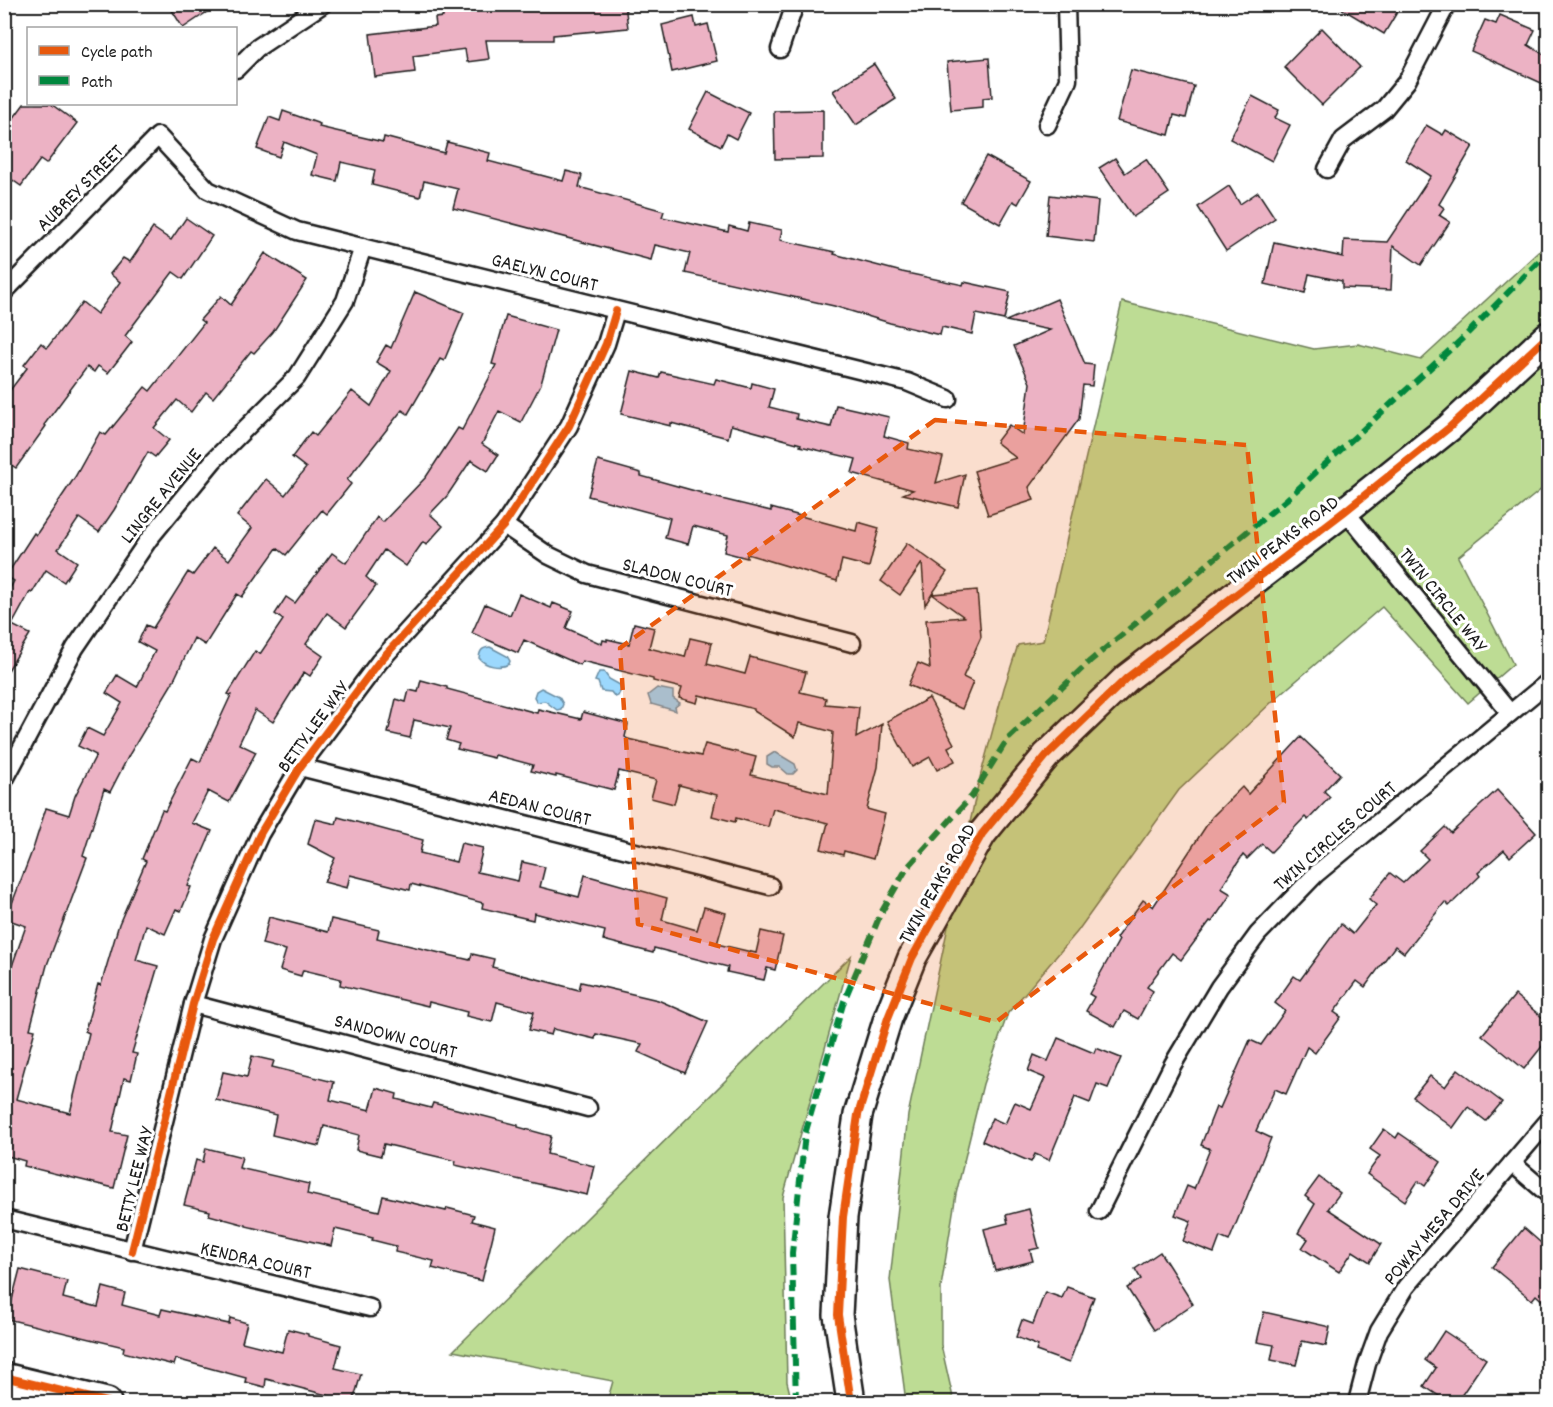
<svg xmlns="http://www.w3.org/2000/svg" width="1553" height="1407" font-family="Dekko,sans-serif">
<rect width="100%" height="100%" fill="#fff"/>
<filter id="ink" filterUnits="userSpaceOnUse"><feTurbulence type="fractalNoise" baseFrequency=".0167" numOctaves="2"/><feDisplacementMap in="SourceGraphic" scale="12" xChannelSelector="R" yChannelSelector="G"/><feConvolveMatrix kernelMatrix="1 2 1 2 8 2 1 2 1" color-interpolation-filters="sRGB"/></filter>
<g filter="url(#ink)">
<g fill="#bddc94" stroke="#6c7c58" stroke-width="1.5">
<polygon points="1548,243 1548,484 1458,557 1513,664 1468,703 1382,607 1275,699 1179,790 1077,932 1008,1013 983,1084 956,1194 941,1287 941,1345 954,1402 906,1402 890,1280 908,1115 978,785 1004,688 1018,645 1043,641 1122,302 1314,349 1358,344 1421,360"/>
<polygon points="851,956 783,1197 787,1382 792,1402 607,1402 613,1381 453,1351"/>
</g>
<g fill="#9cd8fd" stroke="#698da3" stroke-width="1.5">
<path d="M490 647 507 656 510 661 509 664C500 669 485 666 479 658 480 650 482 648 490 647Z"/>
<polygon points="599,672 604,672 609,679 620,685 621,690 618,696 615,697 611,692 601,691 598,682 595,681"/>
<polygon points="541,688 559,697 563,704 561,709 557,710 545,701 537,702 534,697 536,691"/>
<polygon points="657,688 673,691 673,698 680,703 675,707 676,711 651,704 648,695"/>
<polygon points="775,752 795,764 797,770 793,774 788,774 780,767 772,767 767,764 767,757"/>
</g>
<g fill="#ecb2c4" stroke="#1c1c1c" stroke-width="1.5">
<polygon points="168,4 219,4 183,28"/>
<polygon points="442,4 625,4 628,28 553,35 553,40 486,40 489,59 467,62 465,49 413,56 415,72 375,77 370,34 436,26 435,18 443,17"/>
<polygon points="1334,4 1402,4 1384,34"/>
<polygon points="1500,15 1535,30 1528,45 1548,57 1548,86 1471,51 1485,20 1496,24"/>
<polygon points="694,17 696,27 708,24 717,61 672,72 662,25"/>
<polygon points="1322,28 1360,67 1322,105 1284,67"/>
<polygon points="989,58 992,97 983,98 983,107 951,110 947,62"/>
<polygon points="874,64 896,99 856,125 833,91"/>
<polygon points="1131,70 1194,86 1186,118 1174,115 1169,135 1117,121"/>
<polygon points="708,92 749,113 736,139 727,134 721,146 689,129"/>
<polygon points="1252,96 1279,110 1275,118 1290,125 1272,161 1230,139"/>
<polygon points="24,104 51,104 77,123 46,164 40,160 21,186 4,174 4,131"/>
<polygon points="823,110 823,158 775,159 774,111"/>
<polygon points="283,111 320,124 319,127 383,142 384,137 444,153 447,142 490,153 488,161 563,181 566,171 582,175 579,187 664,211 662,217 728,232 729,226 747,231 749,223 782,230 780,240 835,252 834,254 902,272 963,285 964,282 1010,292 1004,320 976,314 972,334 942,327 940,335 890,323 834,306 685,273 690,253 655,245 651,260 453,208 458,189 424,181 420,197 372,185 375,170 341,162 337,181 312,175 317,155 284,142 279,157 257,149 269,117 280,121"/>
<polygon points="1426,125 1443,135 1446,130 1473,146 1439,204 1444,208 1439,215 1450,222 1421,265 1393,246 1391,290 1342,288 1342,281 1309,274 1305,293 1265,284 1274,242 1343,257 1344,240 1387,242 1431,176 1406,160"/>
<polygon points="986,156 1031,181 1018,204 1013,201 1000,224 961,202"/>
<polygon points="1115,158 1125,173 1146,159 1169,193 1133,217 1099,168"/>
<polygon points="1229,186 1240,204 1258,192 1275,218 1226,251 1198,207"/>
<polygon points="1050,195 1098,201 1094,242 1046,236"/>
<polygon points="186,218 212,236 183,279 173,272 125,336 132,342 108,373 98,366 94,372 87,367 44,425 46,426 16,468 4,460 4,398 27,368 24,365 41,343 47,348 82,302 97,314 120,282 110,274 123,258 130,262 153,228 171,240"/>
<polygon points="265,253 307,280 273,332 254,353 251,351 213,398 206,392 191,412 177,400 154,428 169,440 155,457 148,452 114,510 99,532 79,518 58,549 77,562 64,582 46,570 32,593 30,592 12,625 30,634 4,677 4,599 14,581 6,576 34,533 36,535 75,477 100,432 106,435 145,387 150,391 204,323 200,320 221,296 231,305"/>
<polygon points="415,292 464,313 444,361 440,359 408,414 402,410 347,480 351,484 327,514 322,510 286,555 277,548 242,597 237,594 205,645 194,638 173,682 129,755 110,792 104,789 83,856 87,858 47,965 30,1029 35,1030 16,1099 70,1113 89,1033 85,1031 98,984 101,985 119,924 146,861 142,859 162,810 165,811 192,758 200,762 231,695 228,694 255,651 260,654 283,620 275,614 286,597 295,603 332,553 346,563 377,517 383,522 426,477 458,428 462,430 496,365 492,364 506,316 556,330 541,384 521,422 499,411 482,444 498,455 488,471 471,460 447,496 430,514 443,526 426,545 423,542 406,566 384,550 366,577 376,586 346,627 327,613 306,644 323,656 310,676 304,672 273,722 255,710 239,744 256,752 229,802 208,791 192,823 212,831 188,886 191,887 181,911 176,909 165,934 146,925 136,960 158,966 132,1053 137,1054 131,1080 124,1078 112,1132 127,1135 114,1188 24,1166 25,1161 4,1155 4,964 12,966 26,926 6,919 34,846 46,808 69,815 75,796 96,755 78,746 87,728 103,736 122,703 106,693 117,675 137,687 155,651 138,642 146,625 153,628 188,572 193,575 213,548 229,560 252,528 237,516 266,479 285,495 306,468 292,457 311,432 316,436 352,391 371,406 391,371 376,362 386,345 391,348"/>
<polygon points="1057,299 1085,364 1094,365 1092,386 1083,385 1079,419 1029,487 1034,500 988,515 974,471 1016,458 996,442 1009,425 1023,435 1030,383 1014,346 1050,330 1006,321"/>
<polygon points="632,371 659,378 661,372 714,384 716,379 751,388 752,383 774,389 769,407 797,414 796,419 831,427 836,405 889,417 884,436 909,443 908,449 943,457 936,483 965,474 958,507 903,494 913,490 852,473 856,459 800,446 801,444 731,425 728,438 671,423 671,426 621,414"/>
<polygon points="598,461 641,473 641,476 702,493 701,494 771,511 771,508 856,531 858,522 879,528 869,567 842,560 837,581 747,554 747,558 724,552 728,535 693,526 688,544 665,538 670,518 588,496"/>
<polygon points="907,543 947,572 932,594 977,590 981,637 963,677 973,682 962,709 908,685 918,663 930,668 926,620 964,617 932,594 925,605 922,563 900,595 881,581"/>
<polygon points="519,594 551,608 553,603 573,611 566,628 602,644 603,640 607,641 607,639 629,644 634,623 654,628 649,648 685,657 690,638 712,643 707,664 745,674 750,657 806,672 800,692 826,698 825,704 859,707 856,738 882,724 878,767 867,809 885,814 873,859 844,851 843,855 821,849 828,823 773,809 768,827 736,818 735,822 712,816 717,795 679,785 674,804 651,798 656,780 619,771 614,790 556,775 556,777 531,771 533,765 495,755 494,758 457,749 459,744 446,740 450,728 414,720 410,738 388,733 396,699 406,702 409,690 418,692 421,680 447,687 447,689 537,713 538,709 581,719 583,712 628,724 625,737 628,739 701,756 705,744 756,757 751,775 828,794 833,732 799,723 795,737 754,711 754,709 699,695 697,703 679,698 682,688 653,681 653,679 582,661 580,665 524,640 518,653 472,633 485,604 510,615"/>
<polygon points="929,698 954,744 948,747 955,761 937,770 930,757 912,767 887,721"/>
<polygon points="1301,737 1340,774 1324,791 1330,797 1308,820 1305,817 1271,852 1262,844 1247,859 1243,855 1221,888 1231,894 1212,922 1210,921 1181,960 1172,953 1147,987 1153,991 1138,1019 1124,1011 1115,1027 1086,1011 1094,997 1089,994 1119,940 1116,938 1143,900 1153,907 1212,817 1242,787 1248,794"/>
<polygon points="1497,790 1536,833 1510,857 1504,850 1478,873 1480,876 1449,906 1445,902 1404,953 1395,946 1365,987 1357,981 1334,1012 1341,1017 1315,1053 1307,1047 1286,1094 1275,1089 1256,1131 1271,1138 1229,1241 1220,1237 1214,1253 1183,1241 1191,1221 1175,1215 1187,1186 1194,1189 1210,1149 1201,1145 1216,1107 1220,1108 1250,1040 1261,1045 1285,1011 1275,1003 1294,976 1300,980 1341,924 1353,934 1376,905 1369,899 1390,873 1403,883 1428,859 1420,851 1445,827 1451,833"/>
<polygon points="338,817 423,840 420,853 456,862 461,843 483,848 477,872 518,881 522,862 545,867 540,887 579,897 585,875 667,898 662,920 697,930 704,907 726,913 717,944 756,953 761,931 783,936 775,970 767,968 764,980 727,972 728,967 654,948 653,953 603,940 605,931 534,913 533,920 482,908 483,903 411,884 410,890 350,875 347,888 324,882 335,858 308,844 315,819 336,824"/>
<polygon points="269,917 328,932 331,919 379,930 377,938 470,960 472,954 494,959 492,967 579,990 581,982 658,1000 708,1022 685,1073 638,1052 642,1044 596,1034 595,1039 553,1029 551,1035 529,1030 534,1012 497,1002 492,1022 466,1016 467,1012 429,1002 428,1006 340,985 341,979 303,970 301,976 280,970 286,950 262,944"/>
<polygon points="1515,995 1548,1022 1548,1039 1524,1069 1482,1035"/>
<polygon points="1058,1038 1094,1053 1096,1048 1121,1058 1108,1088 1097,1084 1090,1103 1075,1097 1049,1160 1035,1154 1031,1162 982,1141 992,1118 1005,1124 1015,1102 1031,1109 1045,1078 1028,1071 1034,1055 1048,1061"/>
<polygon points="252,1056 274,1061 272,1067 334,1082 330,1100 370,1110 376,1088 397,1094 396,1099 431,1108 433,1103 518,1125 518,1127 551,1136 547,1154 594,1166 587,1195 455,1165 456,1161 384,1144 381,1156 356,1150 359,1135 324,1126 319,1146 272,1135 276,1115 216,1100 223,1072 247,1077"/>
<polygon points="1458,1069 1502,1102 1486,1121 1468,1107 1453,1128 1413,1097 1430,1076 1445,1087"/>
<polygon points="1384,1129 1396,1138 1399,1133 1441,1162 1425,1186 1418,1181 1405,1201 1367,1174 1380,1156 1370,1149"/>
<polygon points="206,1148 242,1157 239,1168 309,1184 307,1194 379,1211 383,1196 446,1211 447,1208 474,1215 472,1221 495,1227 482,1281 432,1268 434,1261 395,1252 396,1246 372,1240 373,1238 335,1229 331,1246 246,1226 246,1225 209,1215 210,1211 184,1205 196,1160 203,1162"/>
<polygon points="1319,1177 1340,1193 1328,1209 1381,1244 1370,1262 1353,1251 1339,1272 1302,1248 1308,1239 1298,1233 1315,1204 1305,1196"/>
<polygon points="1029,1209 1039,1248 1030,1250 1033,1261 995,1271 984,1229 1008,1223 1006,1215"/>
<polygon points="1524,1228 1548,1249 1548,1306 1536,1295 1532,1300 1492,1267"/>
<polygon points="1160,1252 1193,1304 1154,1330 1127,1288 1141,1279 1135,1269"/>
<polygon points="20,1269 67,1281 63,1298 98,1307 103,1287 125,1293 122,1305 160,1315 162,1309 229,1324 230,1318 247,1323 242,1342 282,1352 288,1329 308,1334 308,1336 341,1345 335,1368 361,1374 353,1402 266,1379 265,1387 245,1382 246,1378 176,1359 174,1365 123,1352 124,1347 7,1319"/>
<polygon points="1067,1287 1094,1297 1069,1363 1036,1351 1038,1346 1016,1337 1022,1320 1033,1324 1045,1292 1062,1298"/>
<polygon points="1264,1312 1330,1327 1326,1346 1302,1341 1296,1365 1271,1360 1274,1345 1257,1342"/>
<polygon points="1444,1331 1486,1359 1457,1402 1448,1402 1424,1386 1436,1368 1425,1360"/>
</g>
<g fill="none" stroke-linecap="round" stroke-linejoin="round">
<defs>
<g id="street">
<polyline points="780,49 795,4"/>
<polyline points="236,69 257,48 323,4"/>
<polyline points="1047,125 1068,80 1066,4"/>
<polyline points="1327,169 1343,140 1384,109 1407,81 1447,4"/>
<polyline points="4,292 158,136 208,190 297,231 907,382 948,399"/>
<polyline points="1345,511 1510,713"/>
<polyline points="504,525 548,555 587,574 852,643"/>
<polyline points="300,767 770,886"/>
<polyline points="4,781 75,648 149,539 214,460 297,377 345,301 363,247"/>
<polyline points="193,1004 588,1108"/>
<polyline points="1512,1163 1548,1194"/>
<polyline points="1099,1211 1173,1064 1219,987 1258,934 1316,874 1548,682"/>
<polyline points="4,1219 370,1308"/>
<polyline points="132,1251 193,1004 213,939 260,834 300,767 379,662 504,525 569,426 606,344 616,311"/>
<polyline points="1357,1402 1367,1364 1379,1331 1406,1287 1548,1121"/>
</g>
<g id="primary">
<polyline points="4,1377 107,1402"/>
<polyline points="851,1402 838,1315 843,1217 858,1115 888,1018 912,958 982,834 1046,756 1127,678 1345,511 1450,427 1548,336"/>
</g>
</defs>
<use href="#street" stroke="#1c1c1c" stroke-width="21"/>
<use href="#primary" stroke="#1c1c1c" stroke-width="32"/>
<use href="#street" stroke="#fff" stroke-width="16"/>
<use href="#primary" stroke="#fff" stroke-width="27"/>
<polyline stroke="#00873e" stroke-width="6" stroke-dasharray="12 6" stroke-linecap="butt" points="796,1402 792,1253 805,1134 844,1001 881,913 907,868 972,796 1007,740 1090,661 1287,499 1463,338 1548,252"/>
<defs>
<g id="cycleway">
<polyline points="132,1251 193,1004 213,939 260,834 300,767 379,662 504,525 569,426 606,344 616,311"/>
<polyline points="4,1377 107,1402"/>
<polyline points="851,1402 838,1315 843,1217 858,1115 888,1018 912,958 982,834 1046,756 1127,678 1345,511 1450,427 1548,336"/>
</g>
</defs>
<use href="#cycleway" stroke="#fff" stroke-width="11"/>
<use href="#cycleway" stroke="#e8590c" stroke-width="8"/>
</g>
</g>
<path fill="#e8590c" fill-opacity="0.2" stroke="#e8590c" stroke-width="4.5" stroke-dasharray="12 8" stroke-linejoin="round" d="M935 420 1247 445 1284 802 996 1022 638 924 620 648Z"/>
<g text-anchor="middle" stroke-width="6" stroke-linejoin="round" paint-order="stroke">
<g font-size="20" fill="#1c1c1c" stroke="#fff">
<text transform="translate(79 187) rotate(-45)" y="7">AUBREY STREET</text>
<text transform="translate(545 271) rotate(14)" y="7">GAELYN COURT</text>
<text transform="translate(160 495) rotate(-51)" y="7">LINGRE AVENUE</text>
<text transform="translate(1282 539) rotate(-37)" y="7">TWIN PEAKS ROAD</text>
<text transform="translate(678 576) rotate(14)" y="7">SLADON COURT</text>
<text transform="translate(1444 599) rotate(51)" y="7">TWIN CIRCLE WAY</text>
<text transform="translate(312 726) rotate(-54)" y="7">BETTY LEE WAY</text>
<text transform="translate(540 806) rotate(14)" y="7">AEDAN COURT</text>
<text transform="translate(1334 835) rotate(-41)" y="7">TWIN CIRCLES COURT</text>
<text transform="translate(936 883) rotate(-60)" y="7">TWIN PEAKS ROAD</text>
<text transform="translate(396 1035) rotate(15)" y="7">SANDOWN COURT</text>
<text transform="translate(133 1179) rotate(-76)" y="7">BETTY LEE WAY</text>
<text transform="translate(1433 1226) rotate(-50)" y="7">POWAY MESA DRIVE</text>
<text transform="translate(256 1259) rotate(13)" y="7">KENDRA COURT</text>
</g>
</g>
<rect width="1553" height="1407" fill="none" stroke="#fff" stroke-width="24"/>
<rect x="12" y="12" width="1529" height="1383" fill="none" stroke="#1c1c1c" stroke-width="2" filter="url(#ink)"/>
<rect x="27" y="27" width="210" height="78" fill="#ffffff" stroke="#a4a4a4" stroke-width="1.5"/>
<rect x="39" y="46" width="30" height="9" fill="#e8590c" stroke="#a4a4a4" stroke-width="1.5"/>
<text x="81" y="57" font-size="18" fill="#1c1c1c">Cycle path</text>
<rect x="39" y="76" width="30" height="9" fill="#00873e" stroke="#a4a4a4" stroke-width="1.5"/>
<text x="81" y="87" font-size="18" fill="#1c1c1c">Path</text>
</svg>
